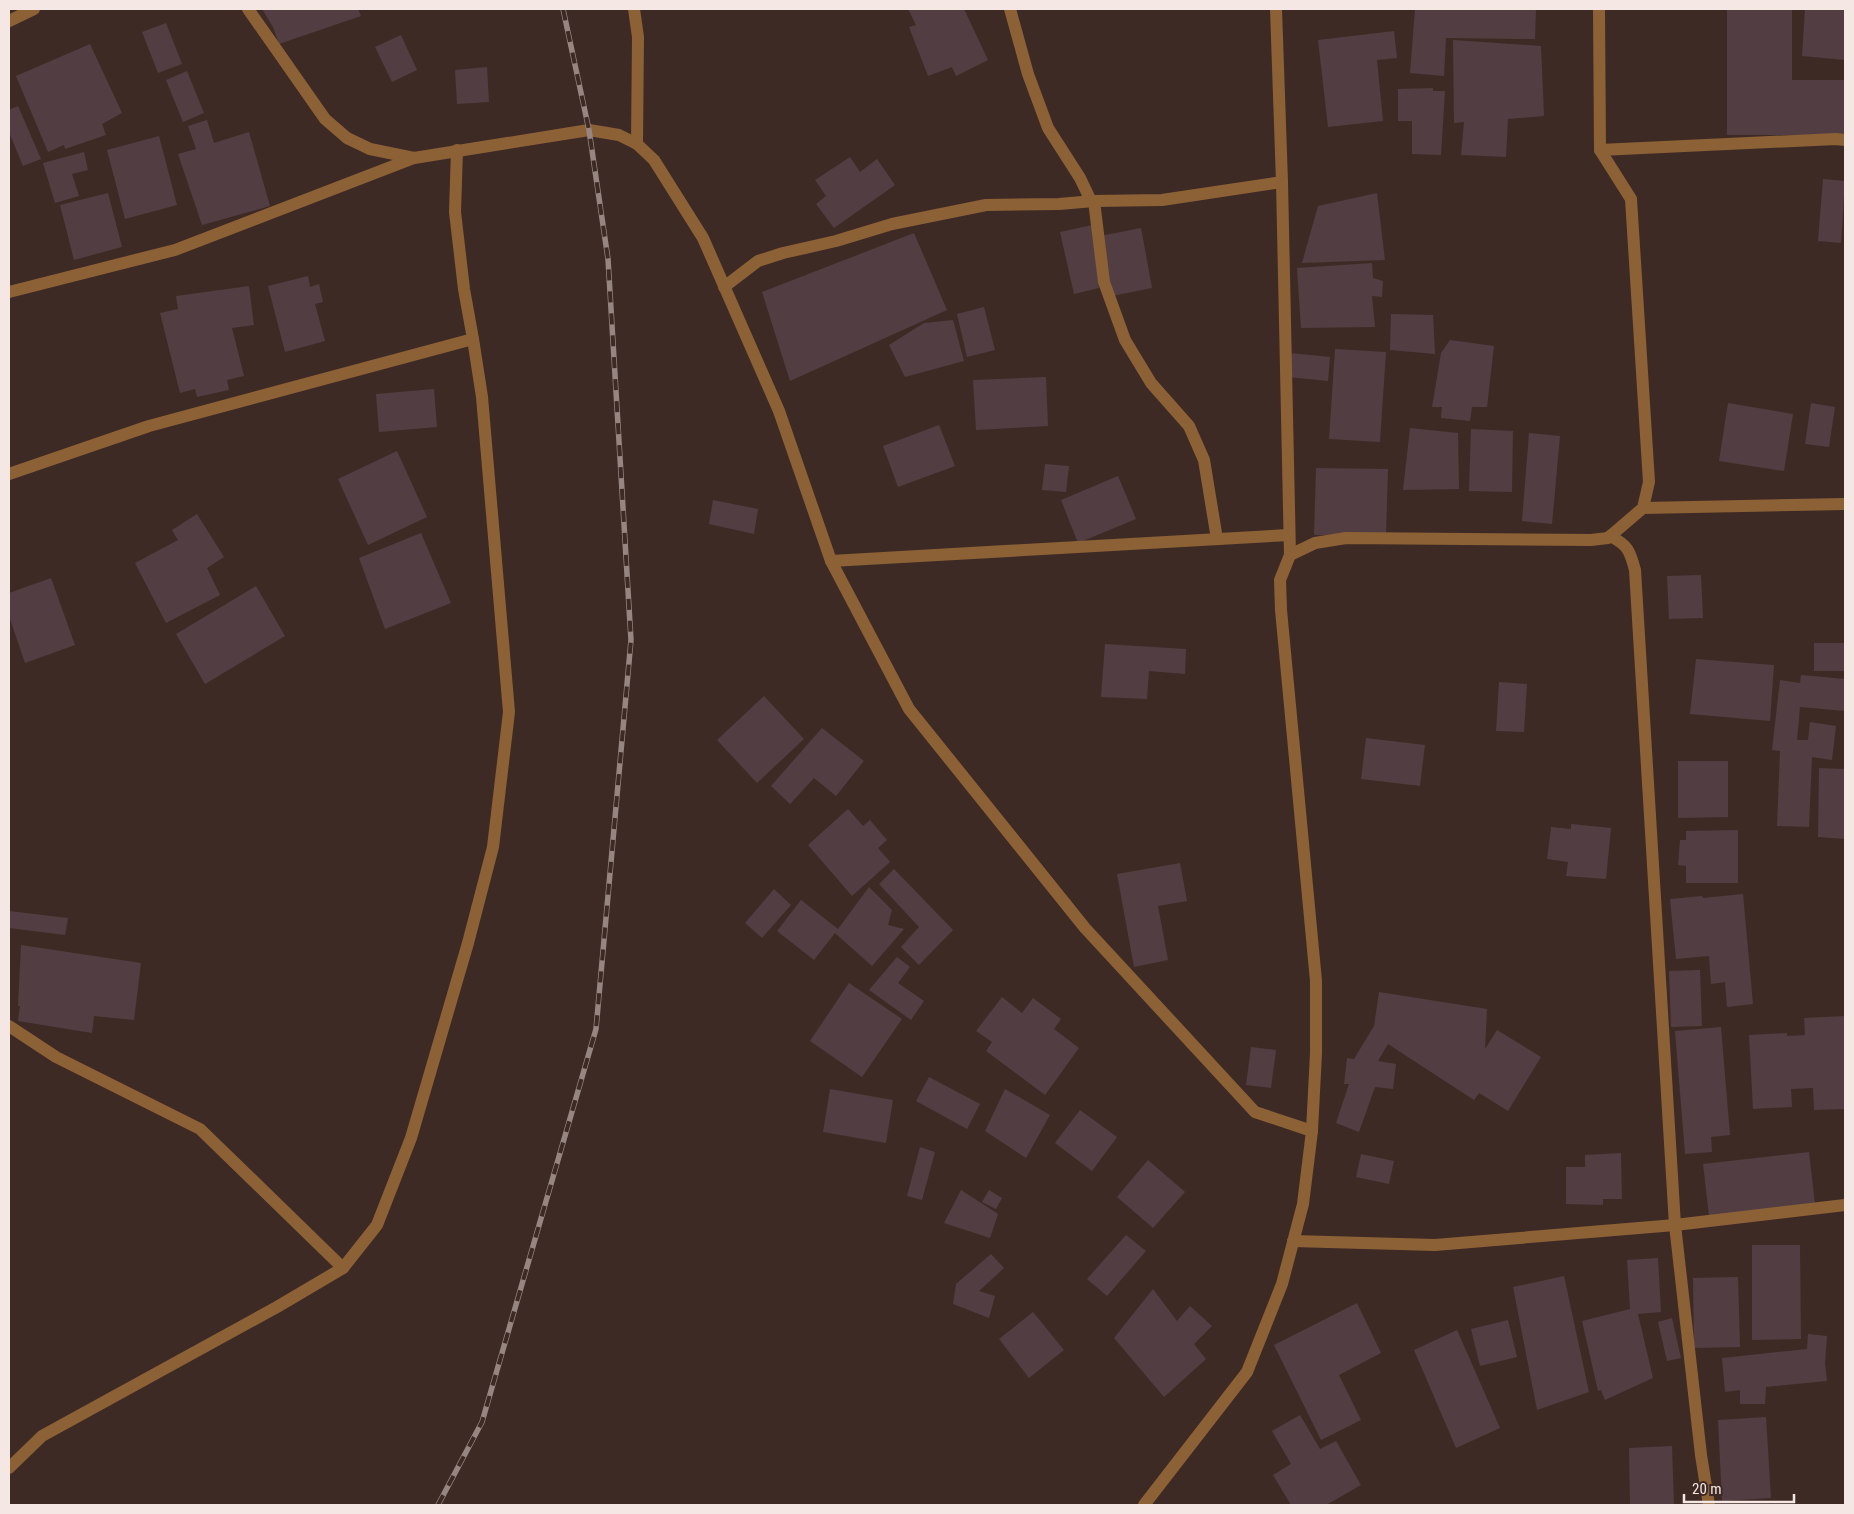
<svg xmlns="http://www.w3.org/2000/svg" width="1854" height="1514" font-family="'Roboto Condensed',sans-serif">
<rect width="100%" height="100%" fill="#3e2a25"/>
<g fill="#523d42">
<polygon points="262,9 358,9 361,16 279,44 273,27"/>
<polygon points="908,9 964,9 988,60 956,76 952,67 928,76 909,27 916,25"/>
<polygon points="1415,9 1536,9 1535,39 1446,38 1444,76 1410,73"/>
<polygon points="1727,9 1792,9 1792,80 1845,80 1845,135 1727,135"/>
<polygon points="1805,9 1845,9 1845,60 1802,56"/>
<polygon points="166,23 182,64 158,73 142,32"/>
<polygon points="1394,31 1397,58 1377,60 1383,121 1328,127 1318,40"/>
<polygon points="401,35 417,70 392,82 375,47"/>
<polygon points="1453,40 1541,46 1544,116 1508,119 1506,157 1461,155 1464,122 1454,123"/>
<polygon points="90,44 122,113 102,124 106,135 65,149 64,145 48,152 16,76"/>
<polygon points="487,67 489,102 457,104 455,70"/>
<polygon points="187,71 204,113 183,122 166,80"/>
<polygon points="1433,88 1433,91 1445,91 1441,155 1412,154 1412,121 1398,121 1398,89"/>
<polygon points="18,106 41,159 23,166 9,132 9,110"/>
<polygon points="207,120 214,143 249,132 270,206 202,225 178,154 196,149 188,126"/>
<polygon points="159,136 177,205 125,219 107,150"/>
<polygon points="84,152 88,170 72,174 79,196 55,203 43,163"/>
<polygon points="850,157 860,172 877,159 895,185 834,228 816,204 826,196 815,180"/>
<polygon points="1823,179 1845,181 1841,243 1818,241"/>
<polygon points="108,193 122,247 74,260 60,205"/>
<polygon points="1377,193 1385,260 1302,263 1318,206"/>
<polygon points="1092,225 1099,288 1074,294 1060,232"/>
<polygon points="1141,228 1152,288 1112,296 1100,236"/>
<polygon points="914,233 947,310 790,381 762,292"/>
<polygon points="1372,263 1373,278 1383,281 1382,297 1372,296 1375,327 1301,328 1297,268"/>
<polygon points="308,276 310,287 319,284 323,302 315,304 325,341 285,352 268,286"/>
<polygon points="249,286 254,325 232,328 244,376 227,380 229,390 197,397 195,389 180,393 160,313 178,309 176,296"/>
<polygon points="984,307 995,350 967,357 957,314"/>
<polygon points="1391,314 1433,315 1435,354 1390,350"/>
<polygon points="953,320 964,361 905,377 889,345 924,323"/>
<polygon points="1450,340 1494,346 1487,407 1472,407 1470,421 1441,418 1442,407 1432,407 1441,353"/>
<polygon points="1335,349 1386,352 1380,442 1329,439"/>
<polygon points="1290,353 1330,357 1328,381 1288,377"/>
<polygon points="1046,377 1048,426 976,430 973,380"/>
<polygon points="434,389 437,427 379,432 376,394"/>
<polygon points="1728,403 1793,414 1784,471 1719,461"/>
<polygon points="1811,403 1835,407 1829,447 1805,444"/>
<polygon points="939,425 955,466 898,487 883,446"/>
<polygon points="1410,428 1458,433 1459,489 1403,490"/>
<polygon points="1471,429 1513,431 1512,492 1469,491"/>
<polygon points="1529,433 1560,436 1552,524 1522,521"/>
<polygon points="397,451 427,517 368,545 338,479"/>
<polygon points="1045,464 1069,466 1066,492 1042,490"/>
<polygon points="1316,468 1388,469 1386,536 1314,535"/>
<polygon points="1118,476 1136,519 1078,543 1061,500"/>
<polygon points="713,500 758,509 754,534 709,524"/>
<polygon points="197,514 224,557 207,568 220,595 166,623 135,563 178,540 172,530"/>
<polygon points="421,533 451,603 385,629 359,558"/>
<polygon points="1701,575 1703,618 1669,619 1667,576"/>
<polygon points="51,578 75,645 25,663 9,616 9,593"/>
<polygon points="256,586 285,636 205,684 176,634"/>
<rect x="1814" y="643" width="31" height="28"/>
<polygon points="1105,644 1186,649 1185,674 1149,671 1147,699 1101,697"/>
<polygon points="1696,659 1774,665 1770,721 1690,714"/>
<polygon points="1801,675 1845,679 1845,711 1800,707 1797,740 1808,740 1810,722 1836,726 1832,760 1812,757 1809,827 1777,826 1780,751 1772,750 1780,680 1800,683"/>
<polygon points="1499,682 1527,684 1524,732 1496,731"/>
<polygon points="764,696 804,739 757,783 717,740"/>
<polygon points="822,728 864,761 836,796 814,778 790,804 771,786"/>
<polygon points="1366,738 1425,745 1420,786 1361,779"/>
<polygon points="1678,761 1728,761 1728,817 1678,818"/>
<polygon points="1819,768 1845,769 1845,839 1818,837"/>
<polygon points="848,809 863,826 870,820 887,840 878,848 890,862 852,896 808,845"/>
<polygon points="1571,824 1611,828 1606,879 1566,876 1568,862 1547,859 1551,827 1571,829"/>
<polygon points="1738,830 1738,883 1686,883 1686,866 1678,865 1680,840 1686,840 1686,831"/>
<polygon points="1180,863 1187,901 1158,906 1168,960 1134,967 1117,874"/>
<polygon points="894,869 953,930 919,965 901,947 919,927 879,884"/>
<polygon points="869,887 892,910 888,925 904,929 872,966 835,933 814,960 777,931 801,900 838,929"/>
<polygon points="774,889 791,905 762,938 745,923"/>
<polygon points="1743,894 1753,1004 1727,1007 1725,982 1711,984 1709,956 1676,959 1670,899 1702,896 1703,898"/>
<polygon points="9,911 68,918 65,935 9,928"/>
<polygon points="21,945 141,963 134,1020 94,1016 92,1033 18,1021 20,1006 18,1006"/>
<polygon points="897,957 910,967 898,983 924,1001 911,1020 869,990"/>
<polygon points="1700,970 1702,1026 1671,1027 1669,971"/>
<polygon points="849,983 902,1019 862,1077 810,1041"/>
<polygon points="1379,992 1487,1009 1485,1049 1497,1030 1541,1057 1508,1111 1479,1093 1474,1100 1388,1044 1378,1061 1396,1064 1393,1089 1375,1087 1359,1132 1336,1123 1349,1084 1344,1084 1347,1058 1354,1059 1374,1026"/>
<polygon points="1002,997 1022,1013 1033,998 1061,1019 1054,1029 1079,1048 1045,1095 986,1051 992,1042 976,1031"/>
<polygon points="1845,1016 1845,1109 1814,1110 1813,1088 1791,1089 1792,1107 1753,1109 1749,1035 1787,1033 1787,1036 1805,1035 1804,1018"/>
<polygon points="1721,1027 1730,1135 1711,1137 1712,1152 1685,1154 1675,1031"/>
<polygon points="1251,1047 1276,1050 1271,1088 1246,1085"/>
<polygon points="929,1077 980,1104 967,1129 916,1101"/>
<polygon points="830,1089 893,1100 886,1143 823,1132"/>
<polygon points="1005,1089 1050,1115 1026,1158 985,1131"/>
<polygon points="1080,1110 1117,1137 1092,1171 1055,1143"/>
<polygon points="920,1147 935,1152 922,1200 907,1196"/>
<polygon points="1809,1152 1815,1204 1709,1216 1703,1164"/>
<polygon points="1621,1153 1622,1199 1603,1199 1603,1205 1566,1204 1566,1167 1585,1167 1585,1155"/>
<polygon points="1361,1154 1394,1161 1389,1184 1356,1177"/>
<polygon points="1148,1160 1185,1192 1153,1228 1117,1197"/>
<polygon points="961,1190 998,1214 990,1238 944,1223"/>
<polygon points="989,1190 1002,1198 996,1209 982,1202"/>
<polygon points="1126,1235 1146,1251 1107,1296 1087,1279"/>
<polygon points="1752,1245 1800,1245 1801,1339 1752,1340"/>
<polygon points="991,1254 1004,1268 979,1291 995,1296 989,1318 953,1304 956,1284"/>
<polygon points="1658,1258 1661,1312 1638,1314 1653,1378 1605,1400 1601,1390 1598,1391 1582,1321 1630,1309 1627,1260"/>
<polygon points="1564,1276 1589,1392 1537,1410 1513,1287"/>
<polygon points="1738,1277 1740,1347 1694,1348 1693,1278"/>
<polygon points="1153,1289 1177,1321 1190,1306 1212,1326 1194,1344 1206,1359 1164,1397 1114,1338"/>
<polygon points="1357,1303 1381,1353 1339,1375 1361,1420 1321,1440 1274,1345"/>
<polygon points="1033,1312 1064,1350 1029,1378 999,1339"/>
<polygon points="1672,1318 1681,1358 1667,1361 1658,1322"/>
<polygon points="1508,1320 1517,1357 1480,1366 1471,1329"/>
<polygon points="1457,1330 1500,1428 1456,1448 1414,1350"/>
<polygon points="1808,1334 1827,1336 1825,1363 1827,1381 1766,1387 1765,1404 1740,1404 1740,1390 1725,1392 1722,1358 1807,1349"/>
<polygon points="1300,1415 1320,1449 1336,1441 1361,1485 1326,1505 1291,1505 1273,1475 1291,1464 1272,1431"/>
<polygon points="1766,1417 1771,1498 1722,1501 1718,1420"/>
<polygon points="1672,1446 1674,1505 1630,1505 1629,1448"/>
</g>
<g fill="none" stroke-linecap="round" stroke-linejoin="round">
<g stroke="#8d6136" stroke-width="12">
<polyline points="248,9 325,119 347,138 370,149 414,158 589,130 619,135 637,144 654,160 703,238 779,411 831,561 909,709 1085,928 1255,1112 1312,1131"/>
<polyline points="634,9 638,37 637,144"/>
<polyline points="1010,9 1028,74 1048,128 1080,178 1091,201"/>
<polyline points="1276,9 1282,182 1290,555"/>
<polyline points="9,21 34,9"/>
<polyline points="1600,150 1836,139 1845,140"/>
<polyline points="1094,201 1104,282 1125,340 1151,383 1189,426 1204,460 1217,539"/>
<polyline points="724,287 758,261 783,253 836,241 892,224 986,205 1059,204 1094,201 1162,200 1282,182"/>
<polyline points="9,292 175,250 414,158"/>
<polyline points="9,474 149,426 473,339"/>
<polyline points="1643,508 1845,504"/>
<path d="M1610 536C1628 545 1630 551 1635 570L1675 1225 1701 1455 1709 1505"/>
<polyline points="831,561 1289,535"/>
<polyline points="9,1026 56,1057 200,1129 343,1268"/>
<polyline points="1293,1241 1435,1245 1675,1225 1845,1205"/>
<polyline points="9,1468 42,1436 277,1307 343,1268 377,1225 411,1138 468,943 493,847 509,712 482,397 473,339 464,289 455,212 457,150"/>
<polyline points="1144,1505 1247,1372 1282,1284 1303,1204 1312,1131 1316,1053 1316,981 1281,610 1280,580 1290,555 1315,543 1346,538 1591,540 1608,538 1643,508 1649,482 1631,199 1600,150 1599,9"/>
</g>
<defs>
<polyline id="rail" points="438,1505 482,1422 596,1029 631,640 608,259 589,130 563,9"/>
</defs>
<use href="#rail" stroke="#968581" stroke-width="5.5"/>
<use href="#rail" stroke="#3e2a25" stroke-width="4" stroke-dasharray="11" stroke-linecap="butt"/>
</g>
<rect width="1854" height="1514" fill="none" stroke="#f5e7e4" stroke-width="20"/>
<path d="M1684 1494v8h110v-8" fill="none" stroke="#f5e7e4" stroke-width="2.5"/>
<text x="1692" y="1494" font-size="15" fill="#f5e7e4" stroke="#3e2a25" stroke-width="4" paint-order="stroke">20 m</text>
</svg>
